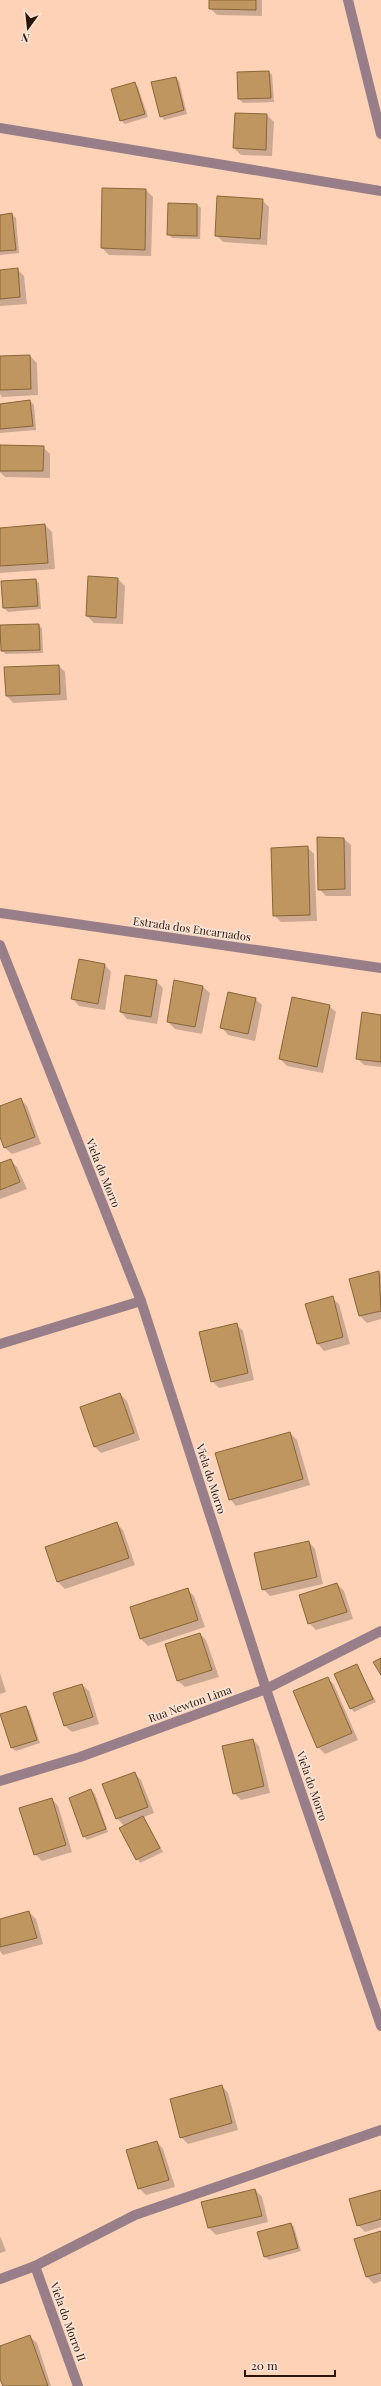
<svg xmlns="http://www.w3.org/2000/svg" width="381" height="2386" font-family="'Playfair Display',serif">
<rect width="100%" height="100%" fill="#fed2b6"/>
<g fill="#0003">
<polygon points="210,0 262,0 262,16 217,15 210,8"/>
<polygon points="269,72 272,75 274,102 243,103 239,99 238,73"/>
<polygon points="176,78 179,81 187,114 164,120 161,116"/>
<polygon points="134,83 138,87 148,117 125,124 121,120"/>
<polygon points="267,115 274,122 272,156 241,155 234,148"/>
<polygon points="103,189 146,190 153,197 151,256 109,255 102,248"/>
<polygon points="262,200 269,207 267,245 223,242 216,235"/>
<polygon points="169,204 197,205 201,208 200,239 172,238 168,234"/>
<polygon points="12,214 16,218 19,253 0,255 0,216"/>
<polygon points="17,269 24,276 27,304 0,306 0,271"/>
<polygon points="30,356 37,363 38,395 2,397 0,394 0,357"/>
<polygon points="30,401 34,405 36,430 0,433 0,405"/>
<polygon points="0,446 43,447 50,454 50,478 5,477 0,472"/>
<polygon points="45,525 52,532 55,569 0,573 0,529"/>
<polygon points="118,579 125,586 123,624 94,623 87,616"/>
<polygon points="35,580 39,583 41,609 8,612 4,608 3,582"/>
<polygon points="39,625 42,629 43,653 6,654 2,651"/>
<polygon points="59,666 65,672 67,700 13,703 7,696"/>
<polygon points="344,839 351,845 351,896 326,896 319,889"/>
<polygon points="307,847 314,854 317,921 281,922 274,915"/>
<polygon points="105,965 111,972 105,1010 79,1006 73,999"/>
<polygon points="156,981 163,988 157,1024 127,1019 121,1012"/>
<polygon points="175,982 203,987 210,993 202,1034 175,1029 168,1022"/>
<polygon points="255,999 262,1005 255,1041 228,1035 222,1028"/>
<polygon points="329,1006 336,1012 323,1073 287,1066 280,1059"/>
<polygon points="381,1016 381,1067 364,1065 357,1058"/>
<polygon points="20,1099 27,1106 41,1144 12,1154 5,1148 0,1134 0,1107"/>
<polygon points="10,1160 17,1167 27,1189 0,1199 0,1164"/>
<polygon points="379,1272 381,1274 381,1319 367,1323 360,1316 350,1280"/>
<polygon points="332,1298 339,1304 350,1344 324,1351 318,1344"/>
<polygon points="236,1324 243,1331 254,1380 219,1388 212,1381"/>
<polygon points="120,1394 127,1401 140,1440 101,1453 95,1447"/>
<polygon points="290,1433 297,1440 310,1485 236,1506 230,1499"/>
<polygon points="116,1523 123,1530 135,1565 65,1589 58,1582 46,1547"/>
<polygon points="309,1542 315,1549 323,1584 270,1596 263,1589"/>
<polygon points="337,1584 344,1591 353,1619 316,1630 309,1623"/>
<polygon points="187,1589 194,1596 205,1627 148,1646 141,1639 131,1608"/>
<polygon points="200,1634 206,1640 219,1677 185,1687 178,1681"/>
<polygon points="357,1665 376,1702 354,1712 351,1708"/>
<polygon points="0,1673 6,1692 0,1694"/>
<polygon points="328,1678 334,1685 358,1740 325,1754 318,1747"/>
<polygon points="82,1685 89,1691 99,1724 72,1732 65,1726"/>
<polygon points="25,1707 29,1710 40,1743 16,1751 12,1748"/>
<polygon points="253,1740 259,1746 270,1793 241,1800 234,1793"/>
<polygon points="134,1773 141,1780 154,1813 144,1817 163,1852 140,1863 120,1828 124,1826 117,1818"/>
<polygon points="91,1790 95,1794 108,1832 87,1840 84,1836"/>
<polygon points="52,1799 58,1806 72,1852 42,1861 35,1854"/>
<polygon points="29,1912 36,1919 43,1944 3,1955 0,1951 0,1920"/>
<polygon points="222,2086 228,2093 238,2130 188,2144 181,2137"/>
<polygon points="157,2142 163,2149 175,2187 146,2195 139,2188"/>
<polygon points="255,2190 262,2197 268,2222 216,2235 209,2228"/>
<polygon points="381,2191 381,2227 365,2232 358,2225"/>
<polygon points="291,2224 294,2227 301,2251 269,2260 265,2257 259,2233"/>
<polygon points="381,2232 381,2281 374,2284 367,2277 355,2240"/>
<polygon points="0,2236 6,2251 0,2253"/>
<polygon points="30,2337 37,2343 51,2386 4,2386 0,2376 0,2347"/>
</g>
<g fill="#bf965f" stroke="#886637">
<polygon points="209,0 256,0 256,10 209,9"/>
<polygon points="269,71 271,98 238,99 237,72"/>
<polygon points="176,77 184,110 160,117 151,82"/>
<polygon points="135,82 145,114 120,121 111,89"/>
<polygon points="235,113 267,114 266,150 233,148"/>
<polygon points="102,188 146,189 145,250 101,248"/>
<polygon points="217,196 263,199 260,239 215,236"/>
<polygon points="168,203 197,204 197,236 167,235"/>
<polygon points="12,213 16,250 0,251 0,215"/>
<polygon points="18,268 20,297 0,299 0,270"/>
<polygon points="30,355 31,389 0,390 0,356"/>
<polygon points="30,400 33,426 0,429 0,404"/>
<polygon points="0,445 44,446 43,471 0,471"/>
<polygon points="45,524 48,563 0,566 0,528"/>
<polygon points="88,576 118,578 116,618 86,616"/>
<polygon points="36,579 38,606 3,608 1,581"/>
<polygon points="39,624 40,650 1,651 0,625"/>
<polygon points="59,665 60,694 6,696 4,667"/>
<polygon points="317,837 344,838 345,889 318,890"/>
<polygon points="308,846 310,915 273,916 271,848"/>
<polygon points="79,959 105,964 98,1004 71,999"/>
<polygon points="125,975 157,980 151,1017 120,1012"/>
<polygon points="174,980 203,986 195,1027 167,1022"/>
<polygon points="228,992 256,998 248,1034 220,1028"/>
<polygon points="292,997 330,1005 317,1067 279,1059"/>
<polygon points="362,1012 381,1015 381,1062 356,1059"/>
<polygon points="21,1098 35,1137 4,1148 0,1137 0,1106"/>
<polygon points="11,1159 20,1182 0,1190 0,1163"/>
<polygon points="379,1271 381,1311 359,1316 349,1279"/>
<polygon points="333,1296 343,1337 317,1344 305,1304"/>
<polygon points="237,1323 248,1373 211,1382 199,1332"/>
<polygon points="120,1393 134,1433 94,1447 80,1407"/>
<polygon points="290,1432 303,1479 229,1500 215,1453"/>
<polygon points="117,1522 129,1558 57,1582 45,1547"/>
<polygon points="309,1541 317,1577 262,1590 254,1553"/>
<polygon points="337,1583 347,1612 308,1624 299,1595"/>
<polygon points="188,1588 198,1620 140,1639 130,1607"/>
<polygon points="200,1633 212,1670 177,1681 165,1644"/>
<polygon points="381,1658 381,1675 373,1662"/>
<polygon points="357,1664 373,1699 350,1709 334,1674"/>
<polygon points="328,1677 352,1733 317,1748 293,1691"/>
<polygon points="82,1684 93,1717 64,1726 53,1693"/>
<polygon points="26,1706 37,1740 11,1748 0,1714"/>
<polygon points="253,1739 264,1786 233,1794 222,1746"/>
<polygon points="135,1772 148,1807 116,1819 102,1784"/>
<polygon points="91,1789 106,1829 83,1837 69,1798"/>
<polygon points="52,1798 66,1845 34,1855 19,1808"/>
<polygon points="143,1816 160,1848 136,1860 119,1828"/>
<polygon points="29,1911 37,1938 0,1947 0,1919"/>
<polygon points="222,2085 232,2123 180,2138 170,2099"/>
<polygon points="157,2141 169,2180 138,2189 126,2150"/>
<polygon points="255,2189 262,2216 208,2228 201,2202"/>
<polygon points="381,2190 381,2219 357,2226 349,2199"/>
<polygon points="291,2223 298,2248 264,2257 257,2232"/>
<polygon points="381,2231 381,2273 366,2277 354,2239"/>
<polygon points="30,2335 48,2386 3,2386 0,2379 0,2346"/>
</g>
<g fill="none" stroke-linecap="round" stroke-linejoin="round">
<g stroke="#987e88" stroke-width="10">
<polyline points="348,0 381,134"/>
<polyline points="0,128 381,191"/>
<polyline points="0,913 381,968"/>
<polyline points="0,945 141,1301 266,1689 381,2026"/>
<polyline points="0,1344 141,1301"/>
<polyline points="0,1781 80,1757 266,1689 381,1631"/>
<polyline points="35,2266 78,2386"/>
<polyline points="0,2279 35,2266 135,2215 381,2130"/>
</g>
</g>
<g text-anchor="middle" stroke-width="3.5" stroke-linejoin="round" paint-order="stroke">
<g font-size="11" fill="#281508" stroke="#fbe4d6">
<text transform="translate(192 929) rotate(8)" y="4">Estrada dos Encarnados</text>
<text transform="translate(103 1173) rotate(68)" y="4">Viela do Morro</text>
<text transform="translate(211 1479) rotate(72)" y="4">Viela do Morro</text>
<text transform="translate(190 1704) rotate(-20)" y="4">Rua Newton Lima</text>
<text transform="translate(312 1786) rotate(71)" y="4">Viela do Morro</text>
<text transform="translate(68 2322) rotate(70)" y="4">Viela do Morro II</text>
</g>
</g>
<g transform="translate(28 28) rotate(195)" stroke="#fbe4d6" stroke-width="3" paint-order="stroke">
<path d="M0-3L7 15L0 10L-7 15Z" fill="#281508"/>
<text y="-6" font-size="11" font-weight="bold" text-anchor="middle" fill="#281508">N</text>
</g>
<path d="M245 2370v6h90v-6" fill="none" stroke="#281508" stroke-width="2"/>
<text x="251" y="2370" font-size="12" fill="#281508" stroke="#fbe4d6" stroke-width="3" paint-order="stroke">20 m</text>
</svg>
